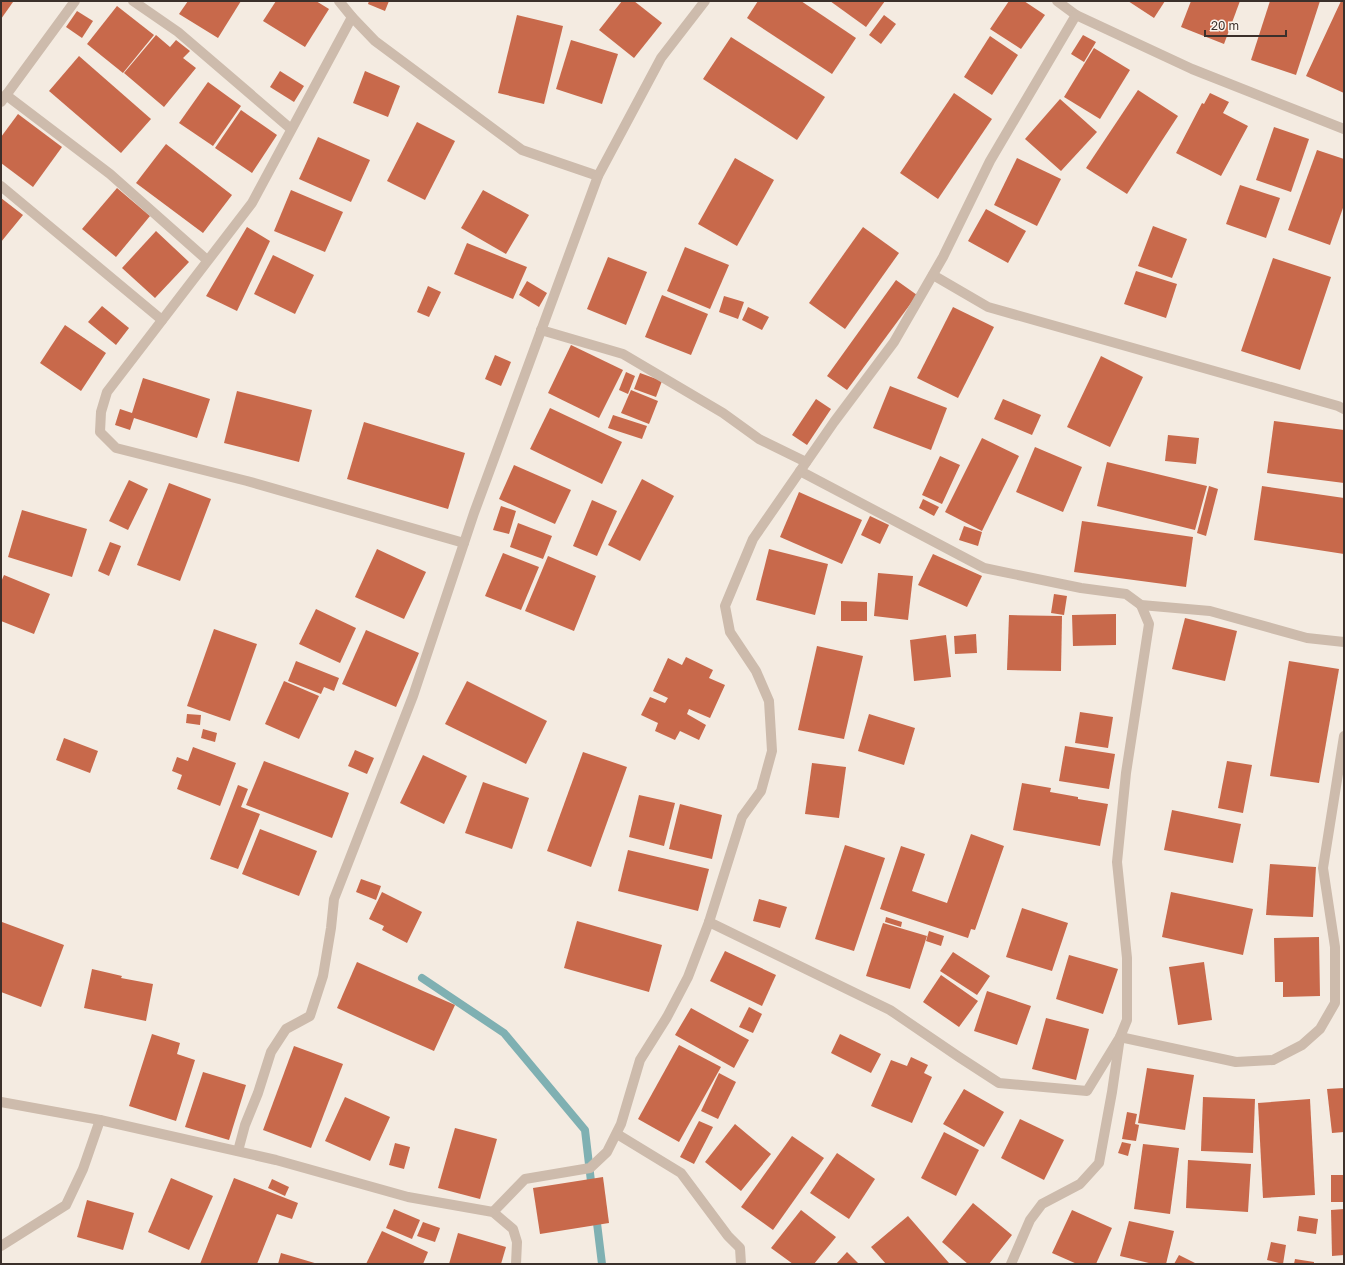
<svg xmlns="http://www.w3.org/2000/svg" width="1345" height="1265" font-family="'Golos Text',sans-serif">
<rect width="100%" height="100%" fill="#f4ebe1"/>
<g fill="none" stroke-linecap="round" stroke-linejoin="round">
<g stroke="#7fb0b2" stroke-width="8">
<polyline points="422,978 504,1033 585,1130 592,1190"/>
<polyline points="596,1215 602,1264"/>
</g>
</g>
<g fill="#c8694b">
<polygon points="1,1 11,1 13,2 1,19"/>
<polygon points="188,1 241,1 218,38 179,14"/>
<polygon points="276,1 316,1 329,9 305,47 263,21"/>
<polygon points="369,1 389,1 385,11 368,4"/>
<polygon points="622,1 634,1 662,23 634,58 599,30"/>
<polygon points="758,1 801,1 856,38 832,74 747,18"/>
<polygon points="830,1 885,1 866,27"/>
<polygon points="1009,1 1024,1 1045,15 1021,49 990,29"/>
<polygon points="1128,1 1165,1 1154,18"/>
<polygon points="1191,1 1240,1 1224,44 1181,27"/>
<polygon points="1270,1 1320,1 1296,75 1251,60"/>
<polygon points="1341,1 1344,1 1344,93 1306,76"/>
<polygon points="117,6 154,35 123,73 87,44"/>
<polygon points="77,11 93,21 82,38 66,27"/>
<polygon points="517,15 563,26 544,104 498,93"/>
<polygon points="884,15 896,24 881,44 869,35"/>
<polygon points="156,35 170,47 176,40 190,51 183,58 196,68 164,107 124,73"/>
<polygon points="1083,35 1096,42 1084,62 1071,54"/>
<polygon points="990,36 1018,55 992,95 964,77"/>
<polygon points="731,37 825,97 797,140 703,79"/>
<polygon points="571,40 618,54 602,104 556,89"/>
<polygon points="1094,48 1130,70 1100,119 1064,97"/>
<polygon points="79,56 151,119 121,153 49,91"/>
<polygon points="280,71 304,86 294,102 270,87"/>
<polygon points="365,71 400,86 388,117 353,103"/>
<polygon points="208,82 241,106 213,146 179,123"/>
<polygon points="1138,90 1178,116 1127,194 1086,168"/>
<polygon points="954,93 992,119 938,199 900,173"/>
<polygon points="1210,93 1229,102 1223,113 1248,126 1221,176 1176,153 1202,103 1204,104"/>
<polygon points="1060,99 1097,132 1061,171 1025,139"/>
<polygon points="241,110 277,135 252,173 215,148"/>
<polygon points="18,114 62,147 33,187 1,163 1,137"/>
<polygon points="417,122 455,141 425,200 387,181"/>
<polygon points="1274,127 1309,139 1291,192 1256,180"/>
<polygon points="318,137 370,160 351,202 299,179"/>
<polygon points="166,144 232,195 203,233 136,183"/>
<polygon points="1317,150 1344,159 1344,205 1330,245 1288,230"/>
<polygon points="735,158 774,180 737,246 698,224"/>
<polygon points="1017,158 1061,179 1037,226 994,205"/>
<polygon points="1240,185 1280,198 1266,238 1226,224"/>
<polygon points="117,188 150,216 116,257 82,229"/>
<polygon points="291,190 343,212 325,252 274,231"/>
<polygon points="483,190 529,215 506,254 461,228"/>
<polygon points="1,198 23,215 1,242"/>
<polygon points="986,209 1026,231 1008,263 968,241"/>
<polygon points="1153,226 1187,239 1172,278 1138,266"/>
<polygon points="247,227 270,241 237,311 206,296"/>
<polygon points="863,227 899,253 845,329 809,303"/>
<polygon points="156,231 189,262 155,298 122,268"/>
<polygon points="467,243 527,267 513,299 454,274"/>
<polygon points="685,247 729,265 710,309 667,291"/>
<polygon points="273,255 314,275 295,314 254,294"/>
<polygon points="608,257 647,272 626,325 587,309"/>
<polygon points="1273,258 1331,277 1300,370 1241,351"/>
<polygon points="1136,271 1177,284 1166,318 1124,304"/>
<polygon points="896,280 917,295 847,390 827,376"/>
<polygon points="527,281 547,293 539,307 519,295"/>
<polygon points="428,286 441,292 429,317 417,312"/>
<polygon points="662,295 708,314 691,355 645,337"/>
<polygon points="724,296 744,302 738,319 719,312"/>
<polygon points="102,306 129,328 116,345 88,322"/>
<polygon points="748,307 769,317 762,330 742,320"/>
<polygon points="953,307 994,327 958,398 917,378"/>
<polygon points="65,325 106,353 81,391 40,363"/>
<polygon points="571,345 623,370 599,418 548,393"/>
<polygon points="495,355 511,362 501,386 485,379"/>
<polygon points="1101,356 1143,377 1110,447 1067,427"/>
<polygon points="626,372 635,376 628,394 619,390"/>
<polygon points="640,373 662,381 656,397 634,389"/>
<polygon points="143,378 210,399 197,438 134,418 130,430 115,425 120,409 132,413"/>
<polygon points="890,386 947,408 931,450 873,428"/>
<polygon points="631,390 658,401 649,424 621,413"/>
<polygon points="237,391 312,410 299,462 224,443"/>
<polygon points="816,399 831,409 807,445 792,435"/>
<polygon points="1003,399 1041,415 1032,435 994,419"/>
<polygon points="550,408 622,442 602,484 530,449"/>
<polygon points="613,415 647,426 642,439 608,428"/>
<polygon points="1274,421 1344,430 1344,483 1267,473"/>
<polygon points="364,422 465,453 448,509 347,479"/>
<polygon points="1168,435 1199,438 1196,464 1165,461"/>
<polygon points="982,438 1019,456 982,531 945,512"/>
<polygon points="1035,447 1082,467 1063,512 1016,492"/>
<polygon points="940,456 960,465 942,504 922,495"/>
<polygon points="1107,462 1207,486 1195,530 1097,506"/>
<polygon points="514,465 571,490 555,524 499,499"/>
<polygon points="642,479 674,496 640,561 608,545"/>
<polygon points="129,480 148,489 128,530 109,521"/>
<polygon points="169,483 211,499 180,581 137,565"/>
<polygon points="1209,486 1218,489 1206,536 1197,533"/>
<polygon points="1262,486 1344,498 1344,554 1254,540"/>
<polygon points="799,492 862,520 842,564 780,537"/>
<polygon points="923,499 939,507 934,516 919,508"/>
<polygon points="592,500 617,511 597,556 573,546"/>
<polygon points="501,506 516,511 509,534 493,530"/>
<polygon points="22,510 87,529 72,577 8,557"/>
<polygon points="870,516 889,525 880,544 861,535"/>
<polygon points="1082,521 1193,537 1186,587 1074,572"/>
<polygon points="518,523 552,536 543,559 510,547"/>
<polygon points="964,526 982,532 978,546 959,540"/>
<polygon points="110,542 121,546 109,576 98,571"/>
<polygon points="377,549 426,572 404,619 355,597"/>
<polygon points="769,549 828,564 815,615 756,600"/>
<polygon points="503,553 539,567 521,610 485,596"/>
<polygon points="933,554 982,576 967,607 918,585"/>
<polygon points="548,556 596,576 574,631 525,611"/>
<polygon points="878,573 913,576 908,620 874,616"/>
<polygon points="4,575 50,594 34,634 1,621 1,582"/>
<polygon points="1054,594 1067,596 1064,615 1051,613"/>
<polygon points="841,601 867,602 867,621 841,621"/>
<polygon points="316,609 356,628 340,663 299,644"/>
<polygon points="1116,614 1116,645 1073,646 1072,615"/>
<polygon points="1009,615 1062,616 1061,671 1007,670"/>
<polygon points="1185,618 1237,631 1225,681 1172,669"/>
<polygon points="214,629 257,644 230,721 187,706"/>
<polygon points="366,630 419,653 396,707 342,684"/>
<polygon points="976,634 977,653 955,654 954,636"/>
<polygon points="946,635 951,677 914,681 910,640"/>
<polygon points="817,646 863,656 844,739 798,730"/>
<polygon points="686,657 713,670 709,678 725,685 710,718 689,709 687,714 706,725 699,740 680,731 675,740 655,731 658,723 641,715 650,697 665,703 668,698 653,691 668,658 682,665"/>
<polygon points="296,661 339,678 334,691 324,687 321,694 288,681"/>
<polygon points="1289,661 1339,669 1319,783 1270,776"/>
<polygon points="284,681 319,696 299,739 265,724"/>
<polygon points="467,681 547,721 526,764 445,724"/>
<polygon points="1080,712 1113,717 1108,748 1075,743"/>
<polygon points="187,714 201,715 200,725 186,723"/>
<polygon points="869,714 915,728 904,765 858,751"/>
<polygon points="203,729 217,733 215,742 201,738"/>
<polygon points="64,738 98,751 90,773 56,760"/>
<polygon points="1065,746 1115,754 1109,789 1059,781"/>
<polygon points="193,747 236,763 220,806 177,789 182,775 172,771 177,757 188,761"/>
<polygon points="355,750 374,758 367,774 348,766"/>
<polygon points="583,752 627,767 591,867 547,851"/>
<polygon points="423,755 467,776 444,824 400,803"/>
<polygon points="264,761 349,793 332,838 246,805"/>
<polygon points="1227,761 1252,765 1243,813 1218,808"/>
<polygon points="812,763 846,767 839,818 805,814"/>
<polygon points="483,782 529,798 512,849 465,833"/>
<polygon points="1022,783 1051,788 1050,792 1078,797 1078,799 1108,804 1100,846 1013,830"/>
<polygon points="238,785 248,789 241,807 260,814 238,869 210,859"/>
<polygon points="639,795 675,803 664,846 629,837"/>
<polygon points="680,804 722,815 712,859 669,849"/>
<polygon points="1172,810 1241,824 1233,863 1164,850"/>
<polygon points="260,829 317,851 299,896 242,874"/>
<polygon points="971,834 1004,846 975,930 971,929 968,938 880,909 901,846 925,854 912,891 947,903"/>
<polygon points="845,845 885,858 854,951 815,939"/>
<polygon points="628,850 709,869 698,911 618,891"/>
<polygon points="1270,864 1316,867 1313,917 1266,915"/>
<polygon points="361,879 381,886 376,900 356,892"/>
<polygon points="382,892 422,912 407,943 382,930 384,926 369,919"/>
<polygon points="1171,892 1253,909 1243,955 1162,937"/>
<polygon points="759,899 787,907 780,928 753,921"/>
<polygon points="1022,908 1068,923 1052,971 1006,957"/>
<polygon points="886,917 902,922 901,927 885,922"/>
<polygon points="577,921 662,945 649,992 564,968"/>
<polygon points="2,922 64,945 41,1007 1,992"/>
<polygon points="883,923 927,936 910,989 866,976"/>
<polygon points="929,931 944,936 941,946 926,941"/>
<polygon points="1319,937 1320,996 1283,997 1283,982 1275,982 1274,938"/>
<polygon points="725,951 776,975 762,1006 710,981"/>
<polygon points="953,952 990,976 977,995 940,971"/>
<polygon points="1069,955 1118,969 1103,1014 1056,999"/>
<polygon points="357,962 455,1005 434,1051 337,1008"/>
<polygon points="1204,962 1212,1020 1178,1025 1169,967"/>
<polygon points="92,969 122,976 121,978 153,984 146,1021 84,1008"/>
<polygon points="941,975 978,1001 959,1027 923,1002"/>
<polygon points="987,991 1031,1006 1017,1045 974,1031"/>
<polygon points="749,1007 762,1014 753,1033 739,1027"/>
<polygon points="691,1008 749,1040 734,1068 675,1035"/>
<polygon points="1046,1018 1089,1029 1076,1080 1032,1069"/>
<polygon points="152,1034 180,1043 177,1054 195,1060 176,1121 129,1106"/>
<polygon points="840,1034 881,1054 871,1073 831,1053"/>
<polygon points="679,1045 721,1067 679,1142 638,1119"/>
<polygon points="294,1046 343,1064 311,1148 263,1130"/>
<polygon points="911,1057 928,1065 924,1073 932,1077 912,1123 871,1106 891,1060 907,1066"/>
<polygon points="1147,1068 1194,1075 1185,1130 1138,1123"/>
<polygon points="203,1072 246,1085 229,1140 185,1127"/>
<polygon points="719,1073 736,1082 718,1119 701,1111"/>
<polygon points="1344,1088 1344,1132 1332,1133 1327,1089"/>
<polygon points="964,1089 1004,1112 984,1147 943,1124"/>
<polygon points="345,1097 390,1117 370,1161 325,1141"/>
<polygon points="1203,1097 1255,1099 1253,1153 1201,1151"/>
<polygon points="1310,1099 1315,1195 1263,1198 1258,1103"/>
<polygon points="1127,1112 1137,1114 1135,1124 1139,1125 1136,1141 1122,1139"/>
<polygon points="1020,1119 1064,1140 1044,1180 1001,1158"/>
<polygon points="699,1121 713,1127 694,1164 680,1157"/>
<polygon points="735,1124 771,1154 741,1191 705,1162"/>
<polygon points="455,1128 497,1139 480,1199 438,1188"/>
<polygon points="944,1132 979,1150 956,1196 921,1178"/>
<polygon points="792,1136 824,1158 773,1230 741,1207"/>
<polygon points="1122,1142 1131,1144 1128,1156 1118,1153"/>
<polygon points="395,1143 410,1147 404,1169 389,1165"/>
<polygon points="1143,1144 1179,1148 1170,1214 1134,1209"/>
<polygon points="837,1153 875,1179 849,1219 810,1193"/>
<polygon points="1188,1160 1251,1164 1248,1212 1186,1208"/>
<rect x="1331" y="1175" width="13" height="27"/>
<polygon points="603,1177 609,1223 540,1234 533,1188"/>
<polygon points="171,1178 213,1196 189,1250 148,1232"/>
<polygon points="234,1178 298,1203 292,1219 277,1214 257,1264 200,1264"/>
<polygon points="272,1179 289,1187 285,1196 268,1188"/>
<polygon points="87,1200 134,1213 123,1250 77,1237"/>
<polygon points="973,1203 1012,1235 989,1264 968,1264 942,1242"/>
<polygon points="394,1209 420,1220 412,1239 386,1228"/>
<polygon points="1344,1209 1344,1255 1332,1256 1331,1210"/>
<polygon points="801,1210 836,1237 814,1264 793,1264 771,1248"/>
<polygon points="1072,1210 1112,1228 1096,1264 1077,1264 1052,1253"/>
<polygon points="908,1216 949,1263 947,1264 886,1264 871,1247"/>
<polygon points="1299,1216 1318,1219 1316,1234 1297,1231"/>
<polygon points="1129,1221 1174,1231 1166,1264 1153,1264 1120,1256"/>
<polygon points="423,1222 440,1228 435,1242 417,1236"/>
<polygon points="382,1231 428,1252 423,1264 366,1264"/>
<polygon points="458,1233 506,1247 501,1264 449,1264"/>
<polygon points="1271,1242 1286,1245 1283,1264 1267,1260"/>
<polygon points="847,1252 859,1264 836,1264"/>
<polygon points="281,1253 318,1264 278,1264"/>
<polygon points="1179,1255 1197,1264 1174,1264"/>
<polygon points="1295,1259 1314,1262 1314,1264 1294,1264"/>
</g>
<g fill="none" stroke-linecap="round" stroke-linejoin="round">
<g stroke="#cdbbac" stroke-width="10">
<polyline points="133,1 178,32 291,129"/>
<polyline points="339,1 352,17 375,41 522,150 598,176"/>
<polyline points="1057,1 1076,15 1192,69 1344,129"/>
<polyline points="352,17 252,203 107,392 101,412 100,432 116,448 247,481 464,543"/>
<polyline points="6,95 110,174 207,260"/>
<polyline points="1,102 75,1"/>
<polyline points="1,186 162,320"/>
<polyline points="933,275 988,307 1338,406 1344,409"/>
<polyline points="541,330 623,354 723,413 759,439 806,462"/>
<polyline points="800,471 984,568 1081,588 1126,594 1141,605 1210,611 1307,638 1344,642"/>
<polyline points="709,922 890,1010 959,1057 999,1083 1087,1091 1120,1037 1127,1020 1127,958 1117,862 1126,773 1149,624 1141,605"/>
<polyline points="1,1102 100,1120 276,1160 408,1197 493,1212 513,1229 517,1242 516,1264"/>
<polyline points="617,1134 681,1173 728,1236 740,1248 741,1264"/>
<polyline points="238,1151 245,1125 258,1093 271,1052 286,1029 310,1016 323,976 331,928 334,899 413,696 474,513 598,176 661,58 705,1"/>
<polyline points="493,1212 525,1179 590,1168 607,1152 621,1124 640,1060 667,1017 688,977 709,922 742,817 761,791 772,751 769,701 756,671 730,632 725,606 753,539 834,422 894,342 943,257 990,161 1076,15"/>
<polyline points="1,1246 66,1205 83,1169 100,1120"/>
<polyline points="1011,1264 1030,1220 1042,1204 1080,1184 1099,1163 1112,1092 1120,1037 1236,1062 1273,1060 1302,1045 1320,1029 1335,1003 1335,947 1323,868 1344,736"/>
</g>
</g>
<rect width="1345" height="1265" fill="none" stroke="#3b302b" stroke-width="4"/>
<path d="M1205 30v6h81v-6" fill="none" stroke="#3b302b" stroke-width="2"/>
<text x="1211" y="30" font-size="12" fill="#3b302b" stroke="#fbf5ee" stroke-width="3" paint-order="stroke">20 m</text>
</svg>
